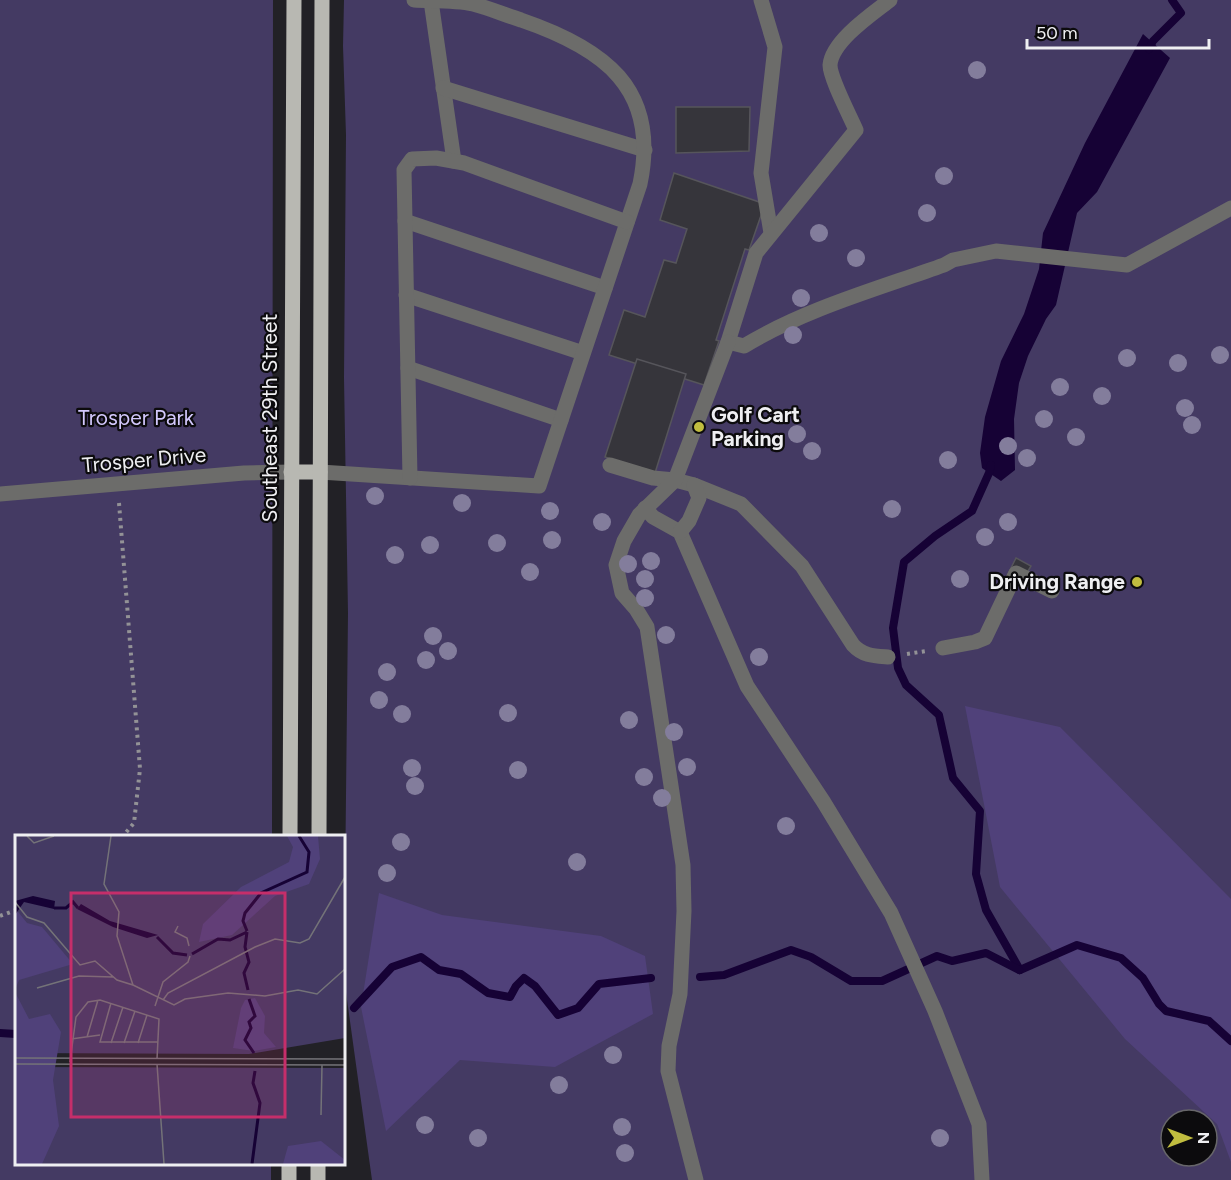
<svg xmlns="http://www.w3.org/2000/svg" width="1231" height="1180" font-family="Figtree,sans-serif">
<rect width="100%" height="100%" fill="#222126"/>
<g fill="#443a63" fill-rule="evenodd">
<polygon points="0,0 273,0 272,836 16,836 16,1164 271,1164 271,1180 0,1180"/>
<path d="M344 0H1231V1180H372L344 978 348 613 344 378 346 135 343 46ZM1171 1120H1207V1156H1171Z"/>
</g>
<g fill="#50417a">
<polygon points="965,706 1060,727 1231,899 1231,1162 1217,1124 1125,1039 1000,887"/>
<polygon points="379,893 442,915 601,936 645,956 653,1014 555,1067 460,1060 386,1131 361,1007"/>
</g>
<polygon fill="#160235" points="1143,34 1170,58 1097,192 1077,213 1056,305 1046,319 1028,356 1019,383 1014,419 1015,470 1001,481 982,468 980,453 985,417 1001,361 1024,314 1039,269 1043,233 1085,143"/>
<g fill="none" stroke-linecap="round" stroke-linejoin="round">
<g stroke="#160235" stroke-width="8">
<polyline points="1149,49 1153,41 1181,13 1172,0"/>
<polyline points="991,465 989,473 972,511 935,536 904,562 893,628 898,668 906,685 939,715 953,778 980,811 976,874 986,910 1020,970"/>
<polyline points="1020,970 1077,945 1121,958 1143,978 1159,1004 1166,1011 1209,1021 1231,1041"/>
<polyline points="700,977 724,975 791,950 811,957 851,981 882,981 937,956 952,961 986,953 1019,970"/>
<polyline points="354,1008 392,967 421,957 439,970 461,974 488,993 510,997 516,986 524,978 535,986 558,1015 578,1008 599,984 651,978"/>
<polyline points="0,1033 16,1034"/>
</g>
</g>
<g fill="#36353b" stroke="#56555b" stroke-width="1.5">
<polygon points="676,107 750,107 749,151 676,153"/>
<polygon points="674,173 765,204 749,250 745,249 716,340 719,341 704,385 609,355 624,310 645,317 664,260 676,263 687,229 660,220"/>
<polygon points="637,359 686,374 655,473 605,457"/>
<polygon points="1016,558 1031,566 1020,585 1006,578"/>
</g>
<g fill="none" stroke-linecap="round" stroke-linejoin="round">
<g stroke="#939296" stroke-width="4" stroke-dasharray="3 4.5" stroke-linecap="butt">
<polyline points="119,503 140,769 134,823 123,836"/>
<polyline points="907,654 926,651"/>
<polyline points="0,916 16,910"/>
</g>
<g stroke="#6c6c6a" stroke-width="15">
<polyline points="761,0 775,47 761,173 771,233"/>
<path d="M890 0C872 14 832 41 830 65 830 78 850 116 856 130L756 253 728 342 744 346C805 309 877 289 944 265L953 260 996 251 1127 265 1231 208"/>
<polyline points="431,1 454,161"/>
<polyline points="443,88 645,150"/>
<polyline points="405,221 605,288"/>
<polyline points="406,295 583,353"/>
<polyline points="408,368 561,420"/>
<path d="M610 465 653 478 675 480 694 485 741 504 802 566 853 645C863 656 874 656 888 657"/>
<path d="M320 472 539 486 640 184C660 88 603 48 521 20 505 15 489 8 473 4 455 0 432 1 414 0"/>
<polyline points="410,478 404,170 412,159 436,158 464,163 627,222"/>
<polyline points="0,494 244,473 291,472"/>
<polyline points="645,508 653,517 680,532 747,686 823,801 891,913 935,1011 979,1124 982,1180"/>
<polyline points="680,532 689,521 699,498 694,485"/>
<polyline points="943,648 975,642 985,638 1016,573 1052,591"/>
<polyline points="696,1180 668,1071 669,1046 680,994 684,911 683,865 647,627 636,609 622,593 616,565 624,541 639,515 675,480 728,342"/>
</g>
<g stroke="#b8b8b2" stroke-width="15">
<polyline points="291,472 320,472"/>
<polyline points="290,836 294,0"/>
<polyline points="319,836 322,0"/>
<polyline points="289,1180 289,1164"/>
<polyline points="318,1180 318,1164"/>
</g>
</g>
<g fill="#837d9c">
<circle cx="977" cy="70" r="9"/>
<circle cx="944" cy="176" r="9"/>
<circle cx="927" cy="213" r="9"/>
<circle cx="819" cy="233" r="9"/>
<circle cx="856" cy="258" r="9"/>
<circle cx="801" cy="298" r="9"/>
<circle cx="793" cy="335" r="9"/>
<circle cx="1220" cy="355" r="9"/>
<circle cx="1127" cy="358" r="9"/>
<circle cx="1178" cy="363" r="9"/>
<circle cx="1060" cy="387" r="9"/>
<circle cx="1102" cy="396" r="9"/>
<circle cx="1185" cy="408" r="9"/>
<circle cx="1044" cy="419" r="9"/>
<circle cx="1192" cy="425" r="9"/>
<circle cx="797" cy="434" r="9"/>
<circle cx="1076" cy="437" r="9"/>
<circle cx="1008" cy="446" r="9"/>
<circle cx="812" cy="451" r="9"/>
<circle cx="1027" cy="458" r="9"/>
<circle cx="948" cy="460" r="9"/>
<circle cx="375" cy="496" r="9"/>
<circle cx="462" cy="503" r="9"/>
<circle cx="892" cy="509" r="9"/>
<circle cx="550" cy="511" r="9"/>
<circle cx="602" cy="522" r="9"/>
<circle cx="1008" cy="522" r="9"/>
<circle cx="985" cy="537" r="9"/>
<circle cx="552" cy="540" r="9"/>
<circle cx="497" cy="543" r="9"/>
<circle cx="430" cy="545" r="9"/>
<circle cx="395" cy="555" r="9"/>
<circle cx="651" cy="561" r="9"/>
<circle cx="628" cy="564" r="9"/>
<circle cx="530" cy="572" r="9"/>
<circle cx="645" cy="579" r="9"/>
<circle cx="960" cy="579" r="9"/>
<circle cx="645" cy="598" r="9"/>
<circle cx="666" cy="635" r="9"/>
<circle cx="433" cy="636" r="9"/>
<circle cx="448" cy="651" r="9"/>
<circle cx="759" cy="657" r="9"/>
<circle cx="426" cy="660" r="9"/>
<circle cx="387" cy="672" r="9"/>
<circle cx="379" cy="700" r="9"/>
<circle cx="508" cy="713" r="9"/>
<circle cx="402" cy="714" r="9"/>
<circle cx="629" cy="720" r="9"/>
<circle cx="674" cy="732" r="9"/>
<circle cx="687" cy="767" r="9"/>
<circle cx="412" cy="768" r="9"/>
<circle cx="518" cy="770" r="9"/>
<circle cx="644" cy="777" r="9"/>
<circle cx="415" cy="786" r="9"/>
<circle cx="662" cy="798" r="9"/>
<circle cx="786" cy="826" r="9"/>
<circle cx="401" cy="842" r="9"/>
<circle cx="577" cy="862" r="9"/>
<circle cx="387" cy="873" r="9"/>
<circle cx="613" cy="1055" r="9"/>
<circle cx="559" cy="1085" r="9"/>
<circle cx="425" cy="1125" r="9"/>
<circle cx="622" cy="1127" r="9"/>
<circle cx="478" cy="1138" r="9"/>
<circle cx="940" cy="1138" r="9"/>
<circle cx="625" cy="1153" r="9"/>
</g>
<g fill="#c1bd3f" stroke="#0c0b0d" stroke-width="2">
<circle cx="699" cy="427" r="6"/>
<circle cx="1137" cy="582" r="6"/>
</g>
<g text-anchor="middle" stroke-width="4.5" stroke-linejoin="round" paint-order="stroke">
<g font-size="21" font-weight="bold" fill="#efeff2" stroke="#0c0b0d" text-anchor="start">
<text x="711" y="422">Golf Cart<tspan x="711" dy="24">Parking</tspan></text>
<text x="1125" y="589" text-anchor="end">Driving Range</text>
</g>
<g font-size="21" fill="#d3c8fd" stroke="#0c0b0d">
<text x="136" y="425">Trosper Park</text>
</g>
<g font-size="21" fill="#efeff2" stroke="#0c0b0d">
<text transform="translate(270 418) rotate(-90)" y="7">Southeast 29th Street</text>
<text transform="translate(144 460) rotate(-5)" y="7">Trosper Drive</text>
</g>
</g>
<g transform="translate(15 835)">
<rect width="330" height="330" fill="#222126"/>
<path d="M0 1H330V203L234 219 0 218ZM0 232 330 233V329H0Z" fill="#443a63"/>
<path d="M272 1H303L305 24 294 49 260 61 217 100 184 107 188 89 226 52 274 27 278 12ZM0 73 12 88 27 92 58 129 4 145 0 155ZM0 157 14 184 35 179 46 197 38 245 44 291 27 329H0ZM240 163 250 181 249 198 261 212 239 216 218 213 226 173 230 165ZM306 306 330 325V329H268L273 311Z" fill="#50417a"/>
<path d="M18 61 40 66 39 74 9 67 0 80V66ZM66 69 95 86 143 100 132 103 98 92 62 74Z" fill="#160235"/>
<path fill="none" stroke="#160235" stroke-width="3" d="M39 73H51L58 67 63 73M232 96 228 86 230 78 246 58 292 37 294 17 284 1M232 97 230 112 234 127 229 138 233 155M142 102 158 118 172 120M177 119 203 104 215 105 232 97M234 164 240 181 234 187 236 193 230 205 239 218M237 329 245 268 238 248 240 236"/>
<path fill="none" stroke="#747378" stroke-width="1.5" d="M12 1 19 8 39 1M0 67 12 82 29 88 65 130 80 126 102 145 118 150 102 101 104 77 89 49 96 1M163 91 160 97 172 103 174 111M118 150 159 170 170 164 213 158 250 161 283 155 302 159 330 134M22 153 64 141 98 142M148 165 153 158 240 112 260 104 285 108 294 104 330 42M96 168 85 207H143M140 171 148 147 173 127 175 121M72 202 83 165M56 204 85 200M96 208 108 172M109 208 120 176M123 208 132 180M0 223 330 224M55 227 61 182 73 167 85 165 144 184 142 224M0 229 330 230M142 229 149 329M306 280 307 230"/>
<path fill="#c62e6a" fill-opacity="0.15" stroke="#c62e6a" stroke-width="3" d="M56 58H270V282H56Z"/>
<rect width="330" height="330" fill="none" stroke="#efeff2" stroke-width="3"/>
</g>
<g transform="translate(1189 1138) rotate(90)"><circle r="28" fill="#0c0b0d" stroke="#676669" stroke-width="1.5"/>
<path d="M0-4.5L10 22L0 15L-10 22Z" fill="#c1bd3f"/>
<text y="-9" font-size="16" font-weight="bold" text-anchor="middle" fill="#efeff2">N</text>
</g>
<path d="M1027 39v9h182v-9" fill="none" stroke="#efeff2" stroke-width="3"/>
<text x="1036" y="39" font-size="18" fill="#efeff2" stroke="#0c0b0d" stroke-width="4.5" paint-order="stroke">50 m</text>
</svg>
